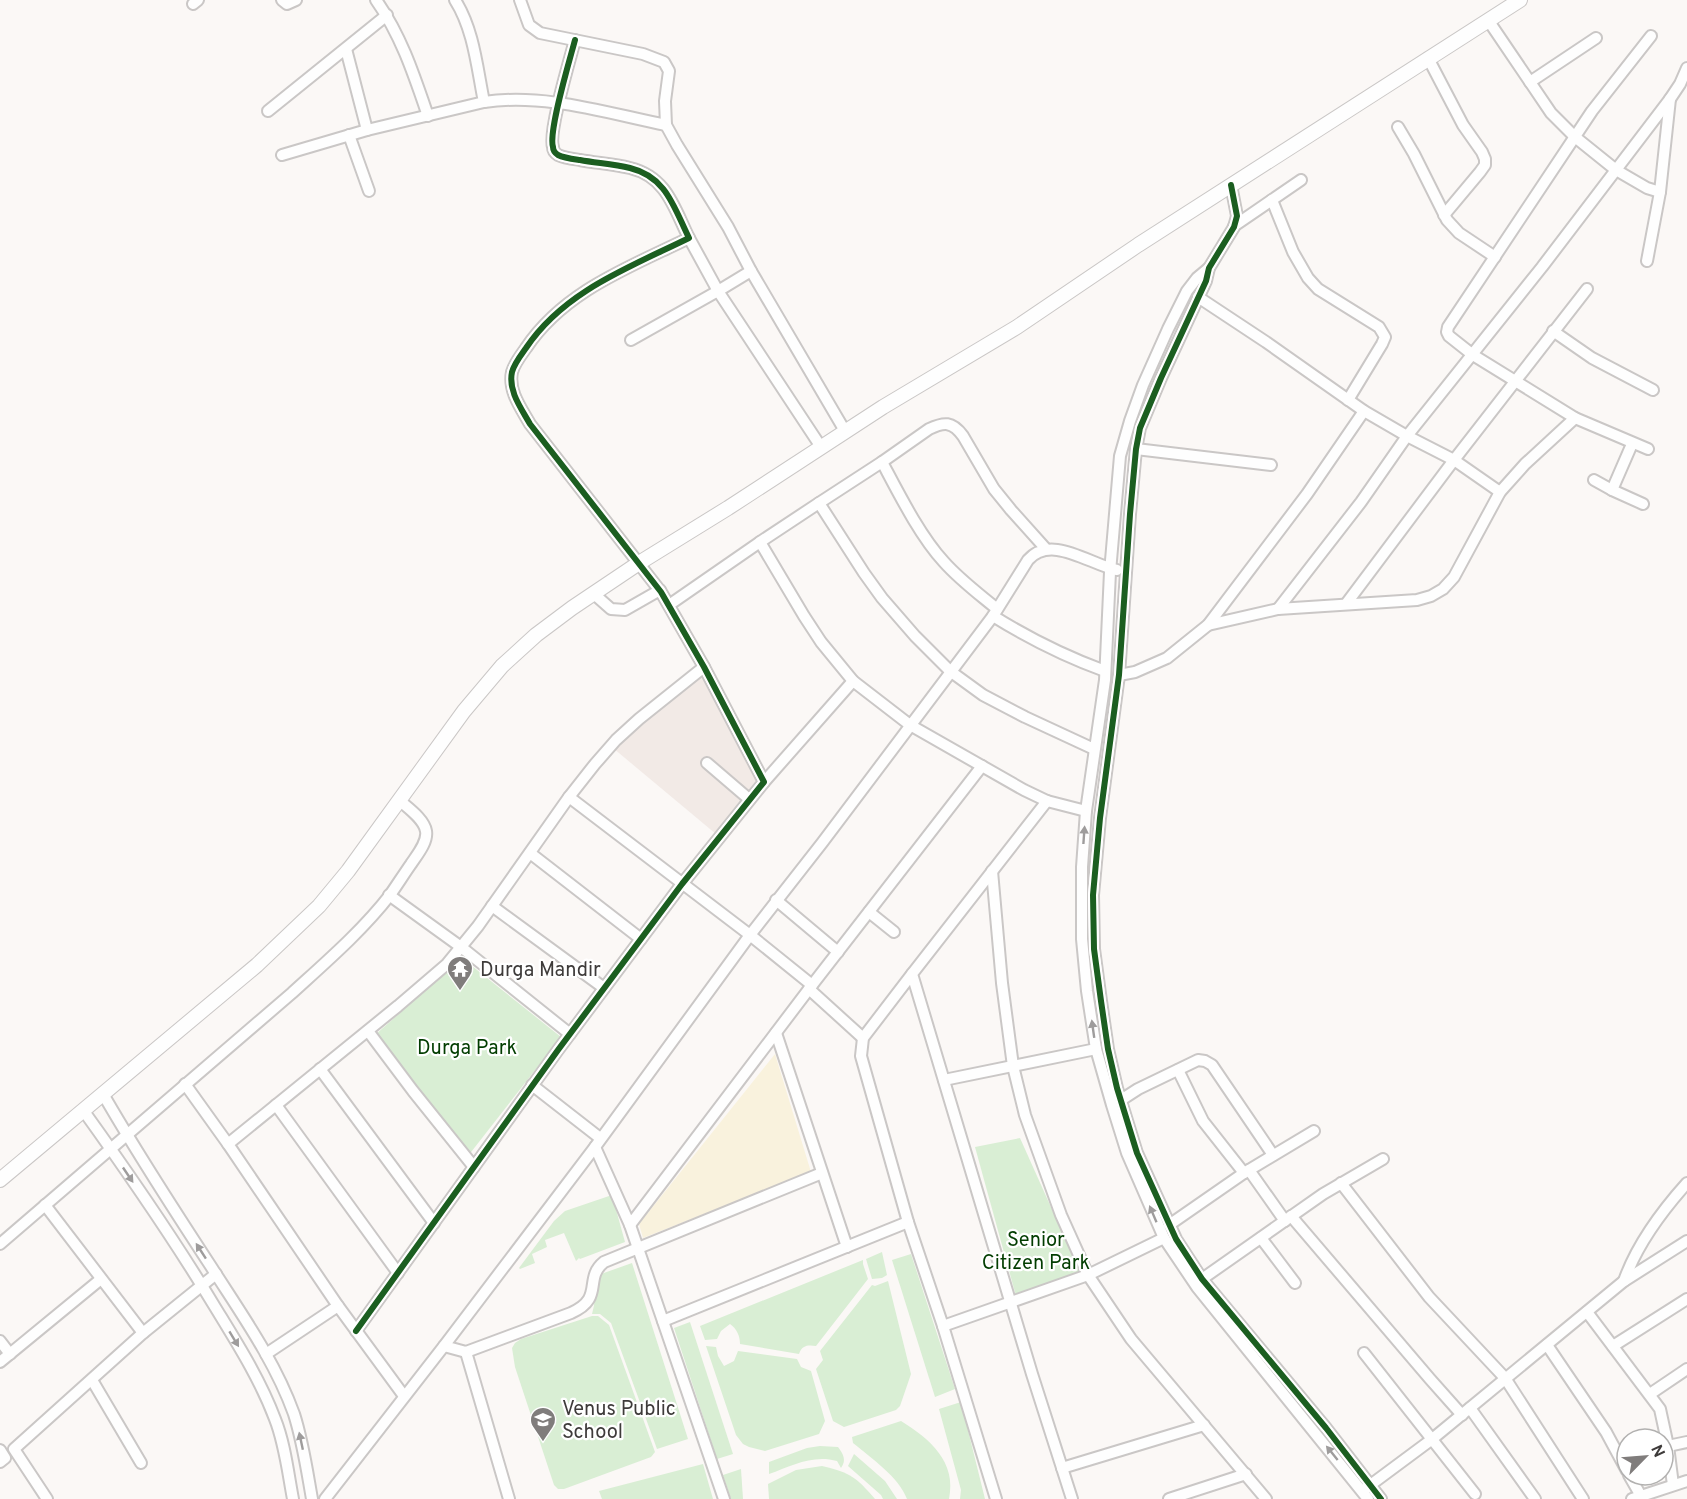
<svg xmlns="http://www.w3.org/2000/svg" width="1687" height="1499" font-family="Overpass,sans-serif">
<rect width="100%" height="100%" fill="#fbf8f6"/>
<polygon fill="#f2eae6" points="704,675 758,782 716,834 613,748 659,708"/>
<g fill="#d9eed4">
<polygon points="462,958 561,1037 468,1156 375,1035"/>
<polygon points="1020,1138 1080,1272 1016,1296 975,1147"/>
<polygon points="612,1195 625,1242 580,1259 579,1258 576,1261 564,1233 545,1240 547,1247 532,1254 535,1263 520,1269 519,1268 554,1221 565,1211"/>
<polygon points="882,1252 887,1275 882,1278 872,1279 866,1259"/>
<polygon points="911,1254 955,1389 935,1397 892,1260"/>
<path d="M863 1260V1264L868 1279 816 1346C808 1345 802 1345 799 1354L740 1344C740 1336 737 1329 730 1324L721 1331 717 1339 705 1340 700 1326Z"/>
<path d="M632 1263 688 1439 657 1449 611 1323 600 1314H592C597 1298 593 1289 601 1274Z"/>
<polygon points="888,1281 911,1374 900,1406 896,1410 844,1427 833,1421 816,1369 823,1360 820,1351 872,1285 875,1286"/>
<polygon points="592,1316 598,1316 609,1325 655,1452 651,1457 564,1489 558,1489 554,1485 515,1367 512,1348 515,1343 521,1339"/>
<polygon points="690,1322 733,1454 717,1459 674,1328"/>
<polygon points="706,1346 716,1347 718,1356 724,1366 734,1361 738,1351 797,1359 801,1367 811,1371 825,1421 819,1434 765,1451 749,1447 743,1444 736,1435"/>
<polygon points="961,1402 985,1499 960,1499 961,1490 939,1409"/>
<path d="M901 1421C930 1439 957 1462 949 1499H907C899 1477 871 1458 853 1443L852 1437Z"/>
<path d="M820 1446 838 1447C843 1454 847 1460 841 1468L837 1461C813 1454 791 1466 769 1474V1462L807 1448Z"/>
<polygon points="854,1454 885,1481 897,1499 883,1499 881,1495 848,1466"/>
<polygon points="703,1464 713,1499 602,1499 599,1491"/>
<path d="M822 1466C851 1473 856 1477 875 1499H769L768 1484 796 1470Z"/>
<polygon points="741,1469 743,1499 731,1499 723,1475"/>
</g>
<polygon fill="#f9f2dd" points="775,1054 811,1172 643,1238 639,1224"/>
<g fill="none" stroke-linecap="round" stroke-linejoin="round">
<defs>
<g id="minor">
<polyline points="282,0 287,4 296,0"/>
<path d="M376 0C401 35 414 75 428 116"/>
<polyline points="193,4 198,0"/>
<polyline points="1488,20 1551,113 1575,137 1616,170 1647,188 1660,192"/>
<polyline points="346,49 367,130"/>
<polyline points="1428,58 1463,125 1482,152 1485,159 1485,165 1480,172 1444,215"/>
<polyline points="1530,82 1596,38"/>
<path d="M484 102C545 93 606 113 666 125L665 101 669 71 664 62 643 54 540 33 529 25 520 0"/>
<polyline points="268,111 387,15"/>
<polyline points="666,125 677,145 728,227 751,271 845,431"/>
<polyline points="1398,127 1414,154 1447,220 1459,233 1495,257"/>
<polyline points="349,135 369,191"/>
<path d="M282 155 367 130 484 102C477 68 474 30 455 0"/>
<polyline points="1231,185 1237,216 1234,227 1209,268 1206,281 1161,378 1140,428 1136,449 1130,514 1119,675 1100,818 1093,895 1094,949 1101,1001 1108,1049 1117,1088 1137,1153 1176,1239 1202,1279 1326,1428 1381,1499"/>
<polyline points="1272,200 1293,252 1308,278 1318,289 1379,327 1385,337 1382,344 1348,400"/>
<polyline points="1234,226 1301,180"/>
<polyline points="689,238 718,291 821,447"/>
<polyline points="1647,261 1660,192 1670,99"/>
<polyline points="1209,268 1197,278 1187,291 1168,329 1143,385 1130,421 1120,456 1110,572 1105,680 1086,811 1082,867 1082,939 1087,991 1096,1049 1112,1105 1127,1153 1164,1238 1197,1287 1368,1499"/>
<polyline points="1198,297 1266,342 1364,411 1407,436 1454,460 1500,492"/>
<polyline points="1553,331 1592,358 1653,390"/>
<polyline points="631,340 718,291 751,271"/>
<polyline points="1136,449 1271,465"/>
<polyline points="1648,449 1575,418 1473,355 1449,336 1447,332 1448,327 1592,111 1651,36"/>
<path d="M882 462 929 429C944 422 952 421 963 436L994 489 1011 510 1046 549"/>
<polyline points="1594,480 1612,490 1643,504"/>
<polyline points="1612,490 1632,444"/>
<path d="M819 503 882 462C899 494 920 536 944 562 960 580 979 594 997 609"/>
<polyline points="760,542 819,503 864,573 882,598 915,636 950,671 983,695 1025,717 1094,749"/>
<polyline points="594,594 611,609 625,610 660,590"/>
<polyline points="1346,604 1454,460 1587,289"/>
<polyline points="669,605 760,542 804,616 821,642 853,681 910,725 1024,790 1047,801 1086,811"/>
<polyline points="1278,609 1361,502 1407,436 1542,267 1670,99 1680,84 1687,68"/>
<path d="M993 616C1030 639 1064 656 1105 671"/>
<polyline points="1208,625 1278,609 1417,600 1431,596 1443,589 1454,577 1500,492 1525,464 1575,418"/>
<polyline points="1119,675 1135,672 1167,658 1208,625 1307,494 1364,411"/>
<polyline points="707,763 749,799"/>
<polyline points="764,782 853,681"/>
<polyline points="569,797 750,935 812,985"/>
<polyline points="1047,801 912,974 1032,1374 1072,1499"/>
<polyline points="530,853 641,939"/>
<polyline points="992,871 1002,983 1013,1066 1025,1115 1061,1215 1088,1275 1131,1339 1266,1499"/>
<polyline points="389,895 461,947 570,1034"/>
<polyline points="776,900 838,952"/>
<polyline points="492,906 604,988"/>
<polyline points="869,912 894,932"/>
<polyline points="912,974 863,1038 861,1056 908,1222 943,1326 996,1499"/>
<polyline points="368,1031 413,1091 474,1167"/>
<polyline points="776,1033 847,1247"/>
<polyline points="863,1038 809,989 982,766"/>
<polyline points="320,1069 434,1223"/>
<polyline points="1178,1070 1203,1121 1244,1173"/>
<polyline points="944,1080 1096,1049"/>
<polyline points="185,1084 228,1144"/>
<polyline points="532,1085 600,1138"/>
<path d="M103 1094C137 1153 174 1210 212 1268 242 1315 275 1361 294 1414 303 1442 307 1471 312 1499"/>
<polyline points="1121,1100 1138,1089 1198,1060 1205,1061 1212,1065 1273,1155"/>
<polyline points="276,1105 398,1273"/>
<path d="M83 1110C129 1174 174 1239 215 1307 237 1343 260 1379 275 1419 285 1444 288 1473 293 1499"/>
<polyline points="595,1147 630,1225 809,989"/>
<polyline points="1249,1170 1285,1221"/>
<polyline points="1341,1183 1429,1297 1505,1378 1583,1499"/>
<polyline points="45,1205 143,1333"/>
<polyline points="1291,1216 1430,1379 1462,1415"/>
<polyline points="630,1225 724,1499"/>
<polyline points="1169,1225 1244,1173 1314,1131"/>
<polyline points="1261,1238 1295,1283"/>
<path d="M0 1244 292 993C326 962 362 931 390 895 397 885 404 874 411 864 417 855 428 842 426 831 424 819 408 808 399 800"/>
<polyline points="1202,1279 1323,1194 1383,1159"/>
<path d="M1624 1281C1637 1244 1661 1212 1687 1183"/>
<polyline points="338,1306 228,1144 398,1006 447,964 478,926 569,797 595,764 616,740 639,719 704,667"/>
<polyline points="1587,1312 1660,1409 1668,1446 1673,1485"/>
<polyline points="663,1321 908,1222"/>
<polyline points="943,1326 1088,1275 1164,1238"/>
<path d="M356 1331 558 1050 682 884 764 782 704 667 661 592 530 424C521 408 508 391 512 372 514 364 521 355 526 348 564 291 630 267 689 238 674 208 667 177 630 168 613 164 596 163 580 160 573 159 564 158 558 155 555 153 553 150 553 147 548 132 570 59 575 40"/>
<polyline points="0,1341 10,1354"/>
<polyline points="1547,1345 1606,1432 1627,1471"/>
<path d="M444 1346 466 1352 571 1313C605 1298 583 1279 604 1262L822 1173"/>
<polyline points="1613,1346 1687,1299"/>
<polyline points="466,1352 509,1499"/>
<polyline points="1364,1353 1475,1494"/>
<polyline points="266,1354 338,1306 404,1396"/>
<polyline points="0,1362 101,1279"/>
<polyline points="92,1380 141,1463"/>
<polyline points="1650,1394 1687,1369"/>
<polyline points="1470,1408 1535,1499"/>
<polyline points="1668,1446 1687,1442"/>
<polyline points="0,1450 5,1458 0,1462"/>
<polyline points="1062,1468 1204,1425"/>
<polyline points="1629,1475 1641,1496"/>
<polyline points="1365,1489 1431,1440 1624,1281 1687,1241"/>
<polyline points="47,1499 14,1449 143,1333 216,1274"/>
<path d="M325 1499 444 1346 595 1147 750 935 822 843 993 616 1028 560C1051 534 1089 564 1117 570"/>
<polyline points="1169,1499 1246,1474"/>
<polyline points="1632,1499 1687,1481"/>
</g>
<polyline id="major" points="0,1180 257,965 319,906 348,871 464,711 502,666 536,635 572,608 639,563 728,508 883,407 1017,327 1138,245 1520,0"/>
</defs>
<use href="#minor" stroke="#cac7c6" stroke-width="14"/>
<use href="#major" stroke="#cac7c6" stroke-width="16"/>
<use href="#minor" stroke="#fefefe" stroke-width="10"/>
<use href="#major" stroke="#fefefe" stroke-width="14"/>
<defs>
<g id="cycleway">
<polyline points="1231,185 1237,216 1234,227 1209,268 1206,281 1161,378 1140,428 1136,449 1130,514 1119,675 1100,818 1093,895 1094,949 1101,1001 1108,1049 1117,1088 1137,1153 1176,1239 1202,1279 1326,1428 1381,1499"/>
<path d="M356 1331 558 1050 682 884 764 782 704 667 661 592 530 424C521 408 508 391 512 372 514 364 521 355 526 348 564 291 630 267 689 238 674 208 667 177 630 168 613 164 596 163 580 160 573 159 564 158 558 155 555 153 553 150 553 147 548 132 570 59 575 40"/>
</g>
</defs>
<use href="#cycleway" stroke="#fff" stroke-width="10"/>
<use href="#cycleway" stroke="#1b5e20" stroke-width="6"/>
</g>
<defs><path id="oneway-solid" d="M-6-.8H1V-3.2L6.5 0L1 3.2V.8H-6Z" transform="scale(1.5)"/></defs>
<g fill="#9e9c9c">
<use href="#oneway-solid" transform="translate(1084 835) rotate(-86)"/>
<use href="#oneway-solid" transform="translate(1093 1029) rotate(-98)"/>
<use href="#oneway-solid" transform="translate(128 1175) rotate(56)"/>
<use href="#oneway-solid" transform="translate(1153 1214) rotate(-113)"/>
<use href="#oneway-solid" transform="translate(201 1251) rotate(-123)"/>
<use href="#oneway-solid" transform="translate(234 1339) rotate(59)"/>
<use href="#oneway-solid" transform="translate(301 1441) rotate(-102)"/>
<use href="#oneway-solid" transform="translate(1332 1453) rotate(-129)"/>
</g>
<defs>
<symbol id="temple-pin" viewBox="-11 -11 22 30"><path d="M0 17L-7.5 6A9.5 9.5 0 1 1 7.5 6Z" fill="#807d7c" stroke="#fff"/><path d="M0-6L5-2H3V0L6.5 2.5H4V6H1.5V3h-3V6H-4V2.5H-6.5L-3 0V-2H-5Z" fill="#fff"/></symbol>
<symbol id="school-pin" viewBox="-11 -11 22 30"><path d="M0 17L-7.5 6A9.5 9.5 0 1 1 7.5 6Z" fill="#807d7c" stroke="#fff"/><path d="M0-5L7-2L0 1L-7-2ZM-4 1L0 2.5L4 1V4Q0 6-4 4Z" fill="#fff"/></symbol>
</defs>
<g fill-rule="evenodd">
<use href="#temple-pin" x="445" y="954" width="30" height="40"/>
<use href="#school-pin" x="528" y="1405" width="30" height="40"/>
</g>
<g text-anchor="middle" stroke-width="4.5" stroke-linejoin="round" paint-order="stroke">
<g font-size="20" fill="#3e3b3a" stroke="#fff" text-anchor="start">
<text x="480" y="976">Durga Mandir</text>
<text x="562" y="1415">Venus Public<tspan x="562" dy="23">School</tspan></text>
</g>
<g font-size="20" fill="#023d00" stroke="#fff">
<text x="467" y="1054">Durga Park</text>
<text x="1036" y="1246">Senior<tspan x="1036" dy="23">Citizen Park</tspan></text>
</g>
</g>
<g transform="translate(1645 1457) rotate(65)"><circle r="28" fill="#ffffff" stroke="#b2b1b0" stroke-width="1.5"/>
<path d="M0-4.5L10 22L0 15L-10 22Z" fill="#807d7c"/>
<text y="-9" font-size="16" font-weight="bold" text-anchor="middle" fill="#3e3b3a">N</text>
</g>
</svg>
